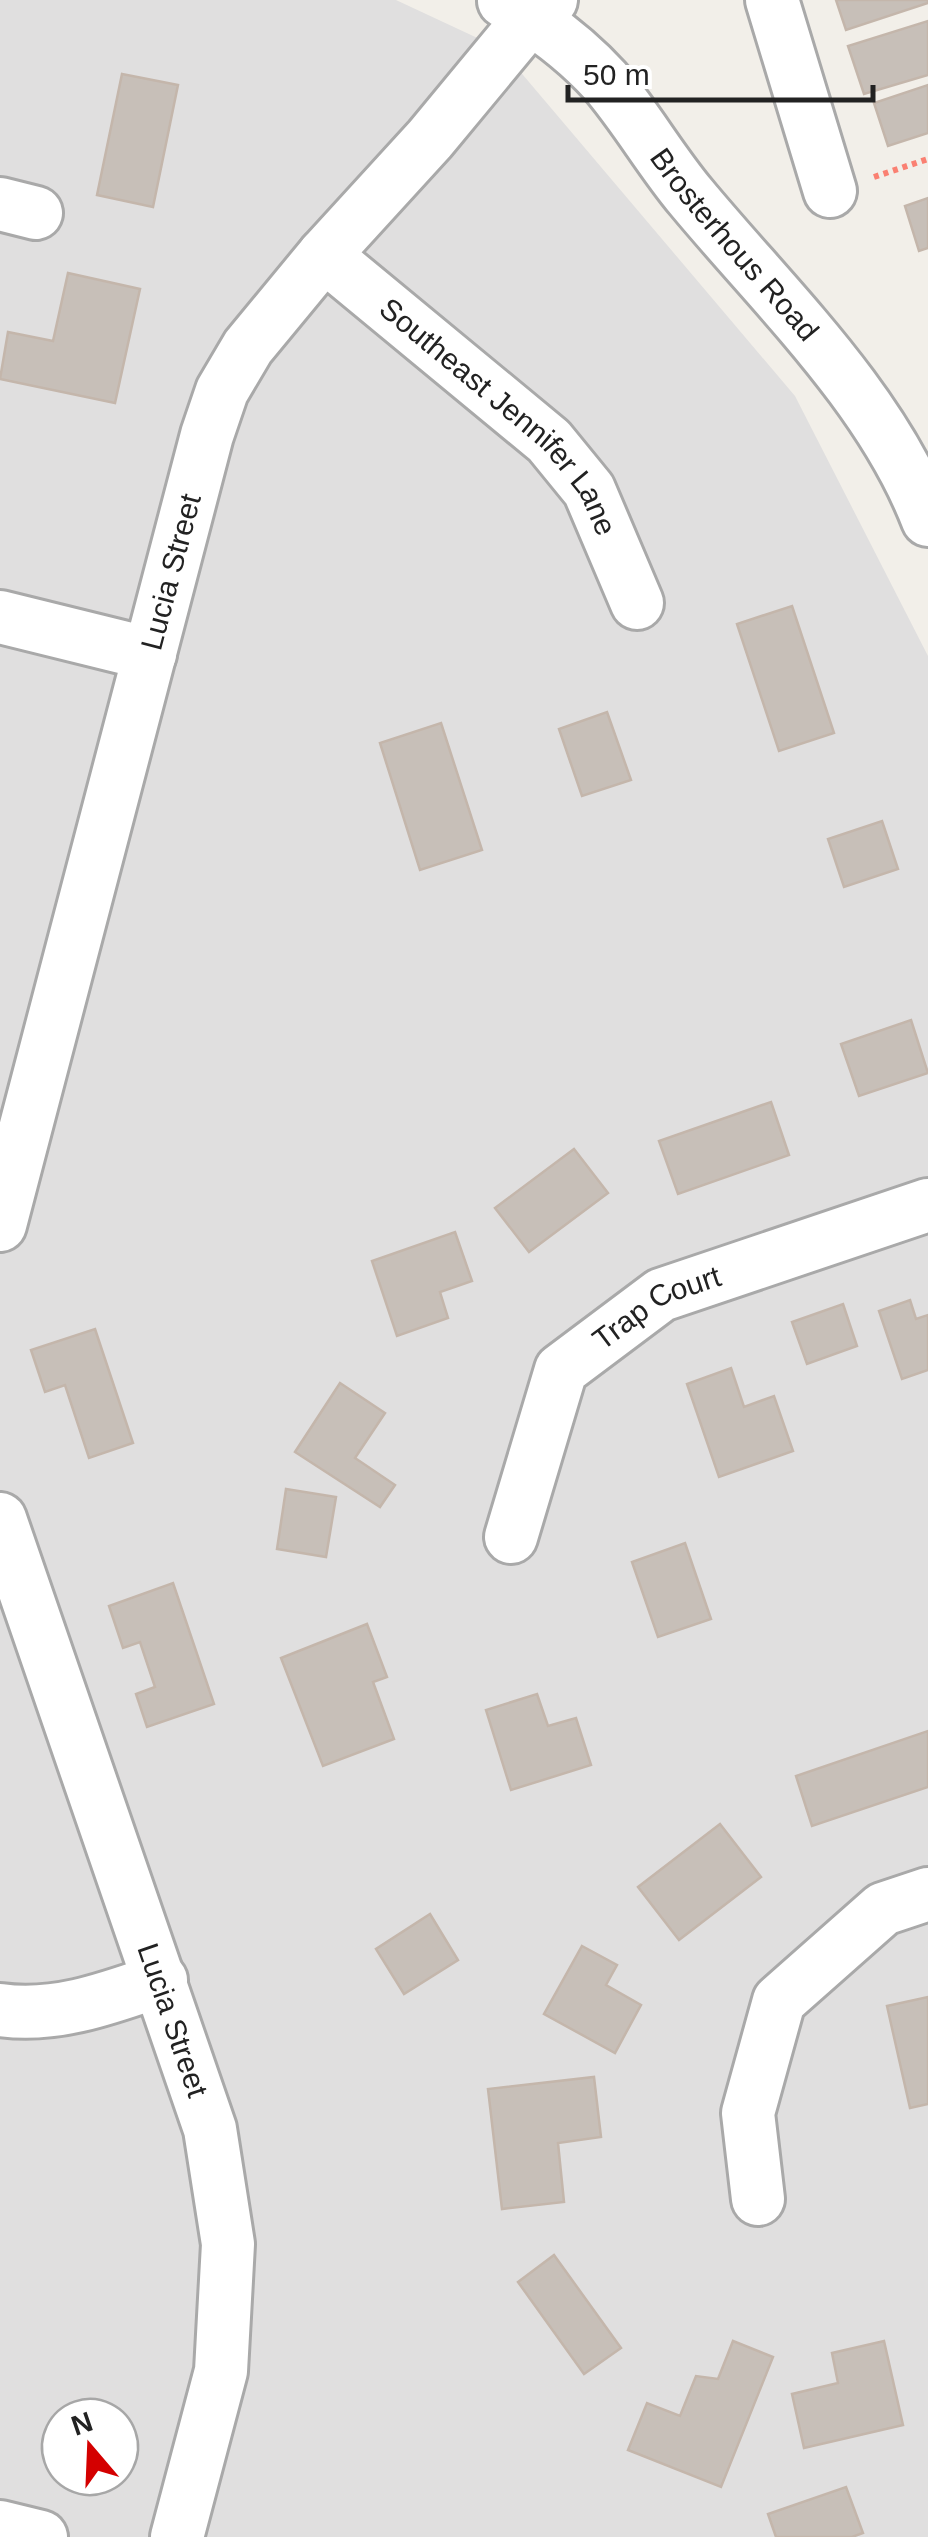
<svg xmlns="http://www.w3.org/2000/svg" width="928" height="2537" font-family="Helvetica,sans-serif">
<rect width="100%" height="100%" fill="#f2efe9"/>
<path fill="#e0dfdf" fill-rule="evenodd" d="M0 0H396L501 49 795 396 928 656V2537H0ZM60 2417H120V2477H60Z"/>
<g fill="#c7bfb8" stroke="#c4b6ab" stroke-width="2.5">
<polygon points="836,0 928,0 928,3 846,30"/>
<polygon points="928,21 928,75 864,94 848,46"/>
<polygon points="122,74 178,85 153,207 97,195"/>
<polygon points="928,85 928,133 888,146 874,103"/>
<polygon points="928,198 928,248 919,251 905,206"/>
<polygon points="68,273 140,289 115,403 0,379 8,332 53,341"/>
<polygon points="792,606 834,733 779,751 737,624"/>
<polygon points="607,712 631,780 582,796 559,729"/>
<polygon points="441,723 482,850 420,870 380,743"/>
<polygon points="882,821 898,869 844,887 828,839"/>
<polygon points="911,1020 928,1073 859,1096 841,1044"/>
<polygon points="771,1102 789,1155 678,1194 659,1141"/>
<polygon points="574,1149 608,1193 529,1252 495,1208"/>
<polygon points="455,1232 472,1281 440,1292 448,1318 397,1336 372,1261"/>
<polygon points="910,1300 916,1319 928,1315 928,1370 902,1379 879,1311"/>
<polygon points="843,1304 857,1346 807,1364 792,1322"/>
<polygon points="95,1329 133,1443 89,1458 65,1385 45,1392 31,1350"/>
<polygon points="731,1368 744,1407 774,1396 793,1451 719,1477 687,1384"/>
<polygon points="340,1383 385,1413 355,1458 395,1485 380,1507 295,1452"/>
<polygon points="286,1489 336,1497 326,1557 277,1549"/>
<polygon points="685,1543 711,1619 658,1637 632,1562"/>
<polygon points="173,1583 214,1704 147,1727 136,1694 155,1687 140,1642 123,1648 109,1606"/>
<polygon points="367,1624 387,1677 373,1682 394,1739 323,1766 281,1658"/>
<polygon points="537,1694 548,1726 576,1718 591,1765 511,1790 486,1710"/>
<polygon points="928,1731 928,1787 812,1826 796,1776"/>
<polygon points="720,1824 761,1877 679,1940 638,1887"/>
<polygon points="430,1914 458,1960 404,1994 376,1949"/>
<polygon points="582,1946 617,1965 606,1985 641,2005 615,2053 544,2014"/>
<polygon points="928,1997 928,2104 910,2108 887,2006"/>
<polygon points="594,2077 601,2137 558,2143 564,2202 502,2209 488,2089"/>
<polygon points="554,2255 621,2348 584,2374 518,2282"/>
<polygon points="733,2341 773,2357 721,2487 628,2450 647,2403 680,2416 696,2376 718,2379"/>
<polygon points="884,2341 903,2425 804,2448 792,2394 838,2383 832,2353"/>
<polygon points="846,2487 863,2533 852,2537 776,2537 768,2514"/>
</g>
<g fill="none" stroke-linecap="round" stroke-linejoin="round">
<defs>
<g id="minor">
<polyline points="772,0 830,191"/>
<path id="s1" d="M504 1C539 22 577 50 605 81 636 117 660 160 691 197 773 296 881 397 928 520"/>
<polyline points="0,204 36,213"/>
<path id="s2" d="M324 255 549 441 589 490 637 603"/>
<polyline points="0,617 150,654"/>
<path id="s3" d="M0 1225 207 435 222 391 248 347 324 255 430 139 531 17 551 0"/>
<path id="s4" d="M0 1519 210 2129 228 2244 221 2371 177 2537"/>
<path id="s5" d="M511 1537 561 1370 661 1295 928 1205"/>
<path d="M0 2010C56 2018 109 1998 161 1980"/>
<polyline points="758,2199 748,2113 779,2001 883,1909 928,1894"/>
<polyline points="0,2527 41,2537"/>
</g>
</defs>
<use href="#minor" stroke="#a9a9a9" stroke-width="58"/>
<polyline stroke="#fa8072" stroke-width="6" stroke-dasharray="5 5" stroke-linecap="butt" points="874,177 928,159"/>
<use href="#minor" stroke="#fff" stroke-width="52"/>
</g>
<g text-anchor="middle" stroke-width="8" stroke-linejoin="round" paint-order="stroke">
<g font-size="30" fill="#222" stroke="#fff">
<text dy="10" stroke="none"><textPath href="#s1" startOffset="338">Brosterhous Road</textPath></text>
<text dy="10" stroke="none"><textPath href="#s2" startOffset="240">Southeast Jennifer Lane</textPath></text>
<text dy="10" stroke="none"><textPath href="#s3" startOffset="675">Lucia Street</textPath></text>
<text dy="10" stroke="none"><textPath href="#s5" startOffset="290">Trap Court</textPath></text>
<text dy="10" stroke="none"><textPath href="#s4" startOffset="530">Lucia Street</textPath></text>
</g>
</g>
<g transform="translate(90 2447) rotate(341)"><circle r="48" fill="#ffffff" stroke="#a7a7a7" stroke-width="2.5"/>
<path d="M0-8L18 38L0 25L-18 38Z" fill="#d40000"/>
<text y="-15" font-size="28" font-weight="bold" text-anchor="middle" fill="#222222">N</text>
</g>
<path d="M568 85v15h305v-15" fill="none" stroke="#222222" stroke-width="5"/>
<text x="583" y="85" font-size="30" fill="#222222" stroke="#ffffff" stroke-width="8" paint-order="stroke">50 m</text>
</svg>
